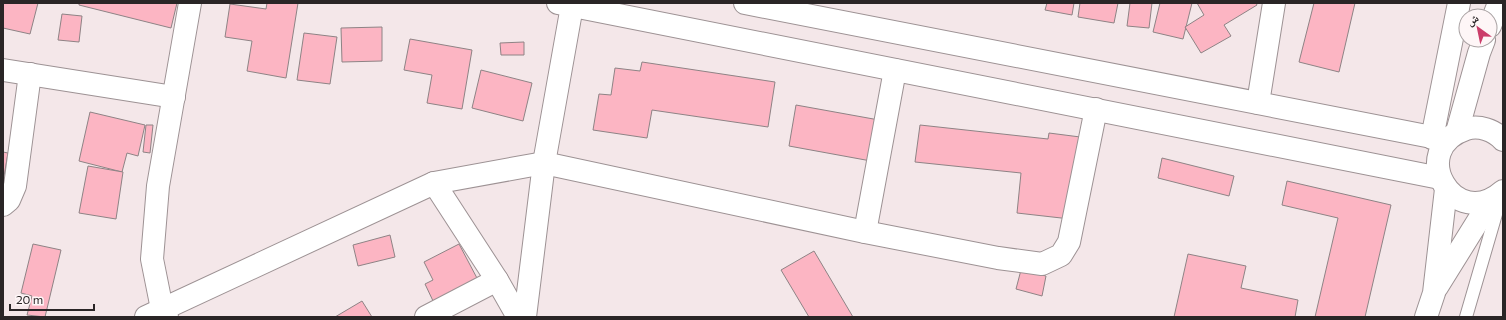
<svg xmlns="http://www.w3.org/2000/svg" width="1506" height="320" font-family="Commissioner,'Noto Naskh Arabic',sans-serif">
<rect width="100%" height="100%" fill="#f4e7e9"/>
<g fill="#fcb5c3" stroke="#8e8385">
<polygon points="3,3 38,3 30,34 3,28"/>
<polygon points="79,3 177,3 171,28 79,5"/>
<polygon points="267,3 298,3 286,78 247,71 252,41 225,37 230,4 266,9"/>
<polygon points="1047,3 1074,3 1072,15 1045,10"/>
<polygon points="1080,3 1118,3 1114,23 1078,17"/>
<polygon points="1130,3 1152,3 1149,28 1127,26"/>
<polygon points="1160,3 1192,3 1183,39 1153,32"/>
<polygon points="1197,3 1256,3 1257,5 1224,25 1231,36 1201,53 1185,27 1204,15"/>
<polygon points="1314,3 1355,3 1339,72 1299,62"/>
<polygon points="62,14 82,16 79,42 58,40"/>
<polygon points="382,27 382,61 342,62 341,28"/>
<polygon points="304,33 337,37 330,84 297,80"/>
<polygon points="410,39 472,50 462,109 427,103 432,75 404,70"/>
<polygon points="524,42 524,55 501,55 500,43"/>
<polygon points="642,62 775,82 768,127 652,110 647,138 593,130 599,94 611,95 615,68 640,71"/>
<polygon points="481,70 532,83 523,121 472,108"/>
<polygon points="796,105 879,120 871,161 789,146"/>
<polygon points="90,112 145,125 138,156 127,153 122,172 79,161"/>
<polygon points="146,125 153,125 150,153 143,152"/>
<polygon points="920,125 1048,139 1049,133 1088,138 1079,220 1017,213 1021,173 915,162"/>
<polygon points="3,152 8,153 3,182"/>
<polygon points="1162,158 1234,176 1229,196 1158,178"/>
<polygon points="88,166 123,172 116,219 79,213"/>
<polygon points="1287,181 1391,205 1365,317 1315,317 1338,218 1282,205"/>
<polygon points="390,235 395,257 358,266 353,245"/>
<polygon points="33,244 61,250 45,317 27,315 32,296 21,293"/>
<polygon points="459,244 478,280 434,303 425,284 433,280 424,262"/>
<polygon points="814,251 853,317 809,317 781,270"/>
<polygon points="1188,254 1246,266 1241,288 1298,300 1295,317 1174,317"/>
<polygon points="1021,270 1046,276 1042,296 1016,289"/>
<polygon points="362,301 372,317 335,317"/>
</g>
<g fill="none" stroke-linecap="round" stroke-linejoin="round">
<defs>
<polyline id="lane" points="1466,317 1501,197"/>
<g id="street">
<polyline points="3,70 174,97"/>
<polyline points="1258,103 1274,3"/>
<polyline points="1432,138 1459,3"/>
<polyline points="434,183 497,280 518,317"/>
<polyline points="3,205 9,200 15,186 30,74"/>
<polyline points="865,232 895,70"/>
<polyline points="146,317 434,183 544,163 865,232 998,258 1042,264 1061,255 1069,242 1096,109"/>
<polyline points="167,317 162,309 152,259 158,186 190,3"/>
<polyline points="426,317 497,280"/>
<polyline points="525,317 544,163 572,6"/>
</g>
<g id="secondary">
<polyline points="558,3 1440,178"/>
<polyline points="745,3 1447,140"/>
<path d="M1503 140C1494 130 1479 125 1466 129 1406 149 1454 234 1503 191"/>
<polyline points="1437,287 1491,200"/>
<polyline points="1426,317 1434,293 1446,189"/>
</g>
<g id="primary">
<polyline points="1490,26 1499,3"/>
<polyline points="1457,132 1479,53 1484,40"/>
</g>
</defs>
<use href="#lane" stroke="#9d9294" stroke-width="14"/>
<use href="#street" stroke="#9d9294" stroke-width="24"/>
<use href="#secondary" stroke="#9d9294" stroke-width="24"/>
<use href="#primary" stroke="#9d9294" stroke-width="24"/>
<use href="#lane" stroke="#fff" stroke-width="12"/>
<use href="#street" stroke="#fff" stroke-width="22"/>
<use href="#secondary" stroke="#fff" stroke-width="22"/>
<use href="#primary" stroke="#fff" stroke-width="22"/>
</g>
<rect width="1506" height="320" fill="none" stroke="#2a2526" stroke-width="8"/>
<g transform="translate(1478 28) rotate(327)"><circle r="19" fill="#fef6f7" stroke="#a9a2a3"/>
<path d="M0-3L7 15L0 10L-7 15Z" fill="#cb3d6a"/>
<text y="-6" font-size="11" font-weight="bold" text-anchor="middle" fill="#2a2526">ش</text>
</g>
<path d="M10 304v6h84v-6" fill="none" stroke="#2a2526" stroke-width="2"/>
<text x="16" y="304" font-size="12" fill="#2a2526" stroke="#fef6f7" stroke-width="3" paint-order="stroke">20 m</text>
</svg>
